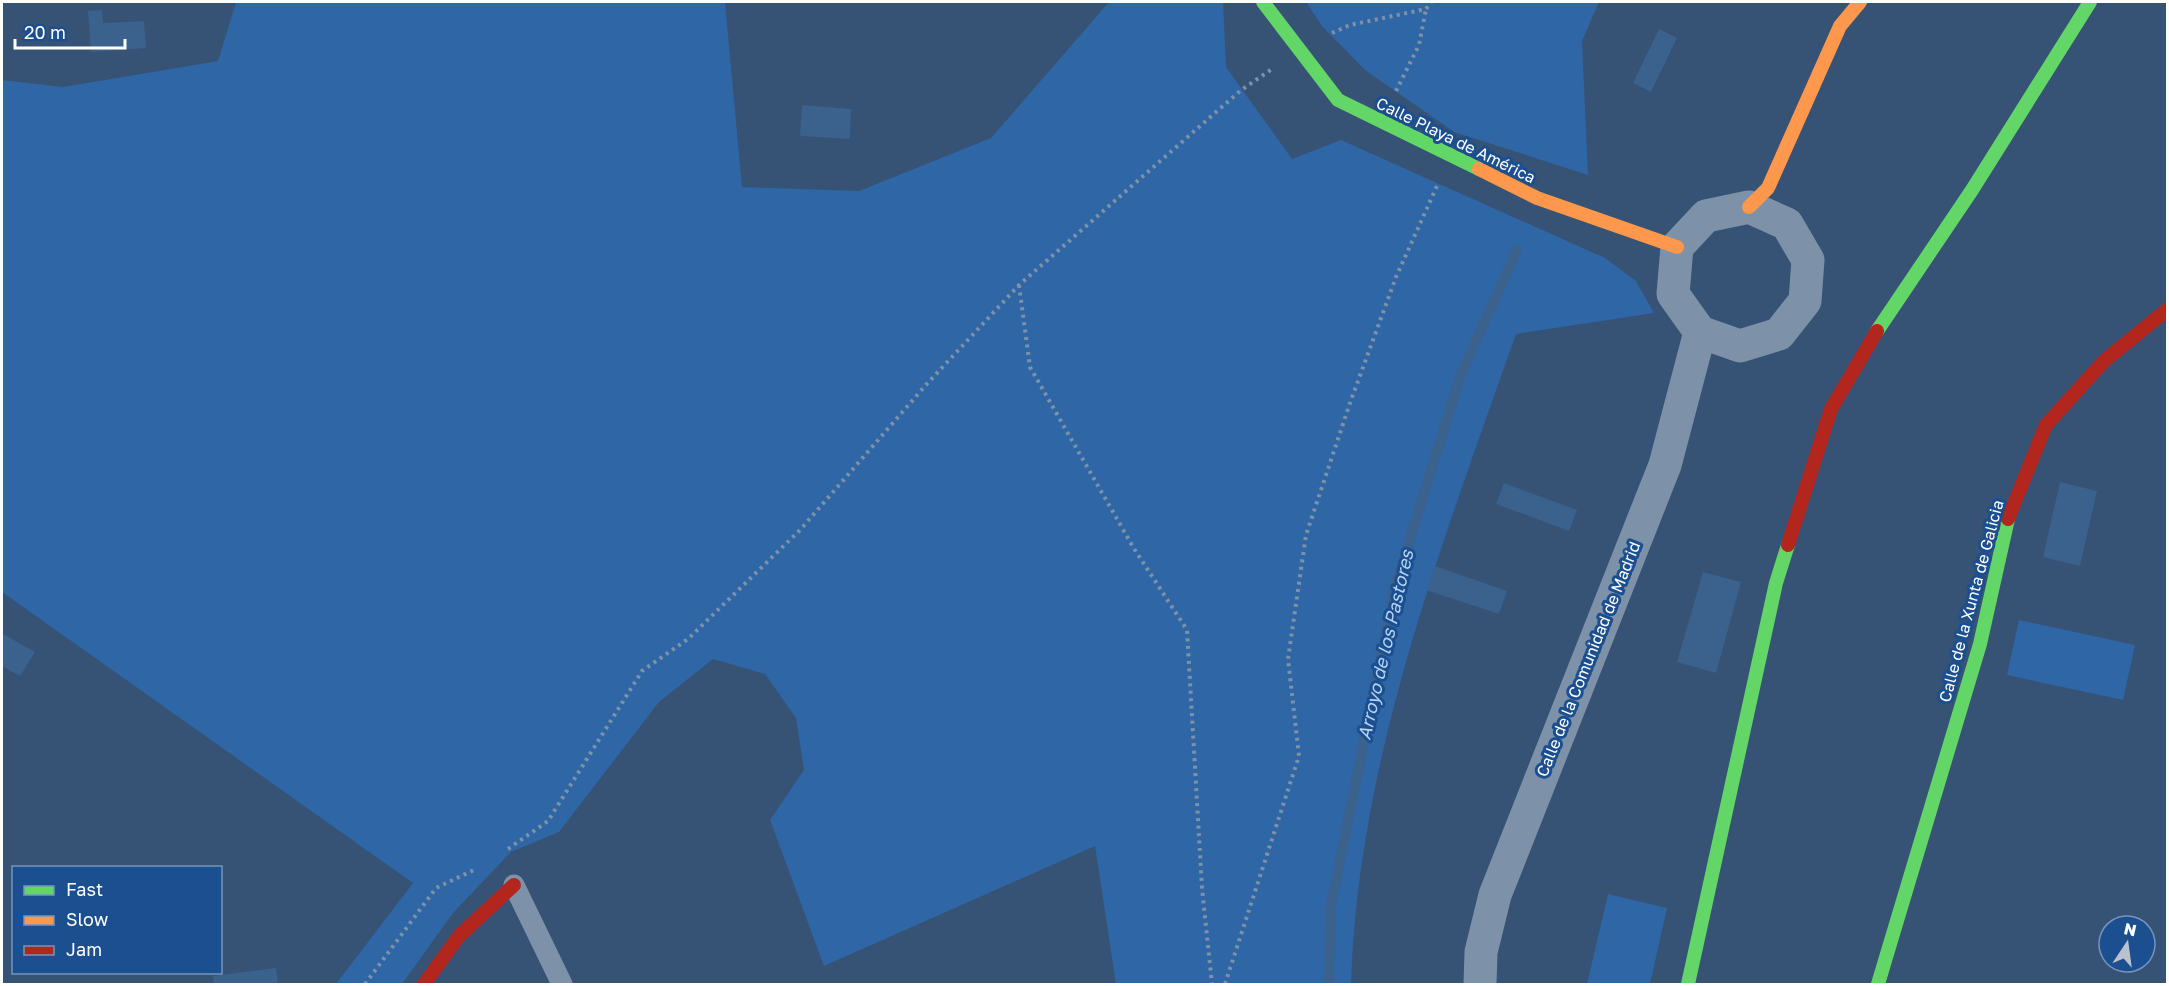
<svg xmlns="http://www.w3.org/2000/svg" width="2169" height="986" font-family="'Golos Text',sans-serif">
<rect width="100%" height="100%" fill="#365274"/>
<g fill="#2f66a5">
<path d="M236 2H725L742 187 859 191 991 138 1109 2H1223L1226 67 1292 159 1341 140 1605 258 1636 281 1654 313 1516 334C1442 545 1358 759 1351 984H1116L1095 846 824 966 770 820 804 770 796 718 765 674 713 659 659 702 559 832 511 852 453 913 402 984H336L413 883 2 592V80L63 87 218 61Z"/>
<polygon points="1306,2 1599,2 1582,41 1588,175 1454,132 1365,70 1322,26"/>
<polygon points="2019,620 2135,645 2123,700 2007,675"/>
<polygon points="1608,894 1667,908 1650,984 1587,984"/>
</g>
<g fill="#3b618d">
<polygon points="102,10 103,23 144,21 146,48 91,52 88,11"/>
<polygon points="1659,29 1677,38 1651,92 1633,83"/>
<polygon points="802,105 851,109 850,139 800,136"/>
<polygon points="2060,482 2097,491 2080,566 2043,557"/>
<polygon points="1504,483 1577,510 1569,531 1496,504"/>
<polygon points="1435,566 1507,591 1499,614 1426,590"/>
<polygon points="1703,572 1741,582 1716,673 1677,662"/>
<polygon points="3,634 35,652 20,676 2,666"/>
<polygon points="276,968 278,984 214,984 213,976"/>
</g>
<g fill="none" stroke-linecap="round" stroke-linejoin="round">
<polyline stroke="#3b618d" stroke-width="10" points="1329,984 1331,905 1395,587 1460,377 1517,250"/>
<g stroke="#7d92a8" stroke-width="4" stroke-dasharray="3 4.5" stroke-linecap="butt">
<polyline points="1332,33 1350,25 1426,9 1431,2"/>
<polyline points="1396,91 1419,45 1426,9"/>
<polyline points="1019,285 1030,367 1133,547 1187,630 1202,888 1212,984"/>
<polyline points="508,849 548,821 642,671 688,639 800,530 925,386 1019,285 1240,91 1272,69"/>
<polyline points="365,984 436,888 476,869"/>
<polyline points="1225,984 1299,756 1288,659 1306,535 1350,403 1396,277 1437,186"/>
</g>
<polyline stroke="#7d92a8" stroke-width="21" points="514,885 562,984"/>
<g stroke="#7d92a8" stroke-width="33">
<polygon points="1749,207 1787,224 1808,260 1805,301 1779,334 1740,346 1700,332 1673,294 1677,247 1706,216"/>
<polyline points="1480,984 1481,952 1495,895 1665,465 1700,332"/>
</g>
<g stroke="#63d668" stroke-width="14">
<polyline points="1263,2 1338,100 1479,169"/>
<polyline points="1877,331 1972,190 2090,2"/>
<polyline points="1688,984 1776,583 1788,545"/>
<polyline points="1878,984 1980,644 2008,519"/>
</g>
<g stroke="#ff974d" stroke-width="14">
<polyline points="1479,169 1537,198 1677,247"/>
<polyline points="1749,207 1768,188 1840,26 1860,2"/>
</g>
<g stroke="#b3261e" stroke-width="14">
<polyline points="2008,519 2046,425 2104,361 2168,309"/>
<polyline points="1788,545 1831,409 1877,331"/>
<polyline points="424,984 459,936 514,885"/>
</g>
</g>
<g text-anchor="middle" stroke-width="6" stroke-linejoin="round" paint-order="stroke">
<g font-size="16" fill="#fff" stroke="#1b4f8f">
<text transform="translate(1456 140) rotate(26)" y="6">Calle Playa de América</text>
<text transform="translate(1971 601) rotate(-75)" y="6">Calle de la Xunta de Galicia</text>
<text transform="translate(1588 659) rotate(-68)" y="6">Calle de la Comunidad de Madrid</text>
</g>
<g font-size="18" font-style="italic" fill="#b5d3f5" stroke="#1b4f8f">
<text transform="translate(1386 645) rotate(-77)" y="6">Arroyo de los Pastores</text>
</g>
</g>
<rect width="2169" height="986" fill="none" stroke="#ffffff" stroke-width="6"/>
<rect x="12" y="866" width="210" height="108" fill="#1b4f8f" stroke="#7695bc" stroke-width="1.5"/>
<rect x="24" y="886" width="30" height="9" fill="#63d668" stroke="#7695bc" stroke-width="1.5"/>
<text x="66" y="896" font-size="18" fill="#ffffff">Fast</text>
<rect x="24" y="916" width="30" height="9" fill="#ff974d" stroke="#7695bc" stroke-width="1.5"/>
<text x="66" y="926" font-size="18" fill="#ffffff">Slow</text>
<rect x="24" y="946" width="30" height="9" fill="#b3261e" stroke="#7695bc" stroke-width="1.5"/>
<text x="66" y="956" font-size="18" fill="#ffffff">Jam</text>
<g transform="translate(2127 944) rotate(13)"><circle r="28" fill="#1b4f8f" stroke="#7695bc" stroke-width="1.5"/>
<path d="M0-4.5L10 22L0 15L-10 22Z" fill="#b9c2ce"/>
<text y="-9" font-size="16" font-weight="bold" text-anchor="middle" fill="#ffffff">N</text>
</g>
<path d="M15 39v9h110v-9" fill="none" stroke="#ffffff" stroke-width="3"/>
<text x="24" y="39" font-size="18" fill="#ffffff" stroke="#1b4f8f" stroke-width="4.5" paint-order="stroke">20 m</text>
</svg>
